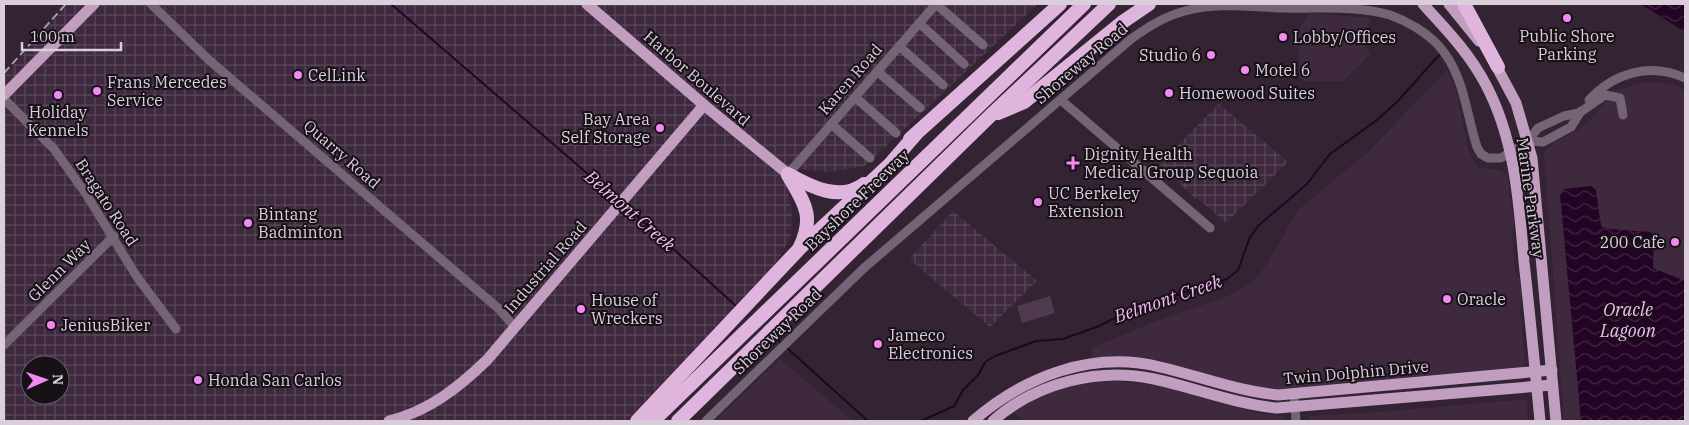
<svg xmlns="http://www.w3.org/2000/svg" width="1689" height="425" font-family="'IBM Plex Serif',serif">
<defs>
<pattern id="industrial-grid" width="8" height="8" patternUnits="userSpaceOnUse" patternTransform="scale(1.25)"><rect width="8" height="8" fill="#3e293e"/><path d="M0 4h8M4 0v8" fill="none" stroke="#594759"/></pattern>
<pattern id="water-waves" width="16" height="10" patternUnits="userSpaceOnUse" patternTransform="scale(1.25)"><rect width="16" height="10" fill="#230424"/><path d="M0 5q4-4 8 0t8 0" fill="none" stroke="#422743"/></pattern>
</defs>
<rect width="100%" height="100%" fill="#332333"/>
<g fill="#3e293e">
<polygon points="1310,13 1371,18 1366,32 1365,47 1372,53 1343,81 1304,81 1299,77 1299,29"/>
<polygon points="1447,70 1455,86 1468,148 1474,162 1480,168 1500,170 1507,175 1514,222 1512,232 1515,271 1520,279 1522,293 1520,310 1525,361 1522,368 1277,391 1092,360 1091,348 1164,318 1224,298 1254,281 1266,265 1298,210 1370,150"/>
<polygon points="1641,83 1663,83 1679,87 1685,92 1685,421 1564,421 1544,156 1546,149 1552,144 1578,130 1591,120 1612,92"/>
<polygon points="780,359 853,421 715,421"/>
<polygon points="1100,379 1179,389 1258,413 1283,416 1288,421 1025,421 1011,411 1049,390"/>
<polygon points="1517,400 1524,400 1527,403 1528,421 1309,421 1311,416 1320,415 1366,413"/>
</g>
<g fill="url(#industrial-grid)" fill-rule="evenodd">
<path d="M68 4H1038L865 166 829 172 783 168 792 210 791 236 777 262 626 421H4V76ZM30 365H60V395H30Z"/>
<polygon points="1219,104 1288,162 1226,223 1197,198 1196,199 1159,164"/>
<polygon points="953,211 1037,281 990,327 909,259"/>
</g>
<polygon fill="#503a50" points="1050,296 1055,313 1022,323 1017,306"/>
<g fill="url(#water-waves)">
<polygon points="1641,4 1685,4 1685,32"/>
<polygon points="1591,186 1596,190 1601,226 1608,229 1652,232 1654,236 1653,268 1685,281 1685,421 1581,421 1560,194 1565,189"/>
</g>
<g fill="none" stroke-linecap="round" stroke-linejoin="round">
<g stroke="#230424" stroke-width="2">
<polyline points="391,4 618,200"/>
<polyline points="624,204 737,307"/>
<polyline points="774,337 782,343"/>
<polyline points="787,348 868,421"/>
<polyline points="921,421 954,406 963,390 979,374 985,362 995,356 1036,341 1063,339 1099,326 1131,310 1227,279 1238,270 1250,237 1259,225 1307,184 1330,154 1377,120 1398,101 1439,55"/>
</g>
<g stroke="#756475" stroke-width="9">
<polyline points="151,4 209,60 499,309 514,326"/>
<polyline points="936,4 983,45"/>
<polyline points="919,23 964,64"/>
<polyline points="899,46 943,85"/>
<polyline points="877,71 920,108"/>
<polyline points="855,97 896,133"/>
<polyline points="4,99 54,149 86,194 137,277 176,329"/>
<polyline points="1061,100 1210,228"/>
<path d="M1589 100C1614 73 1650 62 1685 78"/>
<polyline points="831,124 870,158"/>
<polyline points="1528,141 1543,142 1571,127 1581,111"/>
<polyline points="788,174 936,4"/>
<polyline points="4,345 114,236"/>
<polyline points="1294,395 1296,421"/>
<path d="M706 421 864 268 1131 39C1148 27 1165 16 1185 11 1216 2 1252 7 1284 8 1318 9 1357 5 1390 15 1407 21 1426 32 1438 45 1464 73 1466 113 1477 147L1481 154 1488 158H1501L1528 141 1538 128 1564 116 1579 113 1605 95 1620 98 1623 115"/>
</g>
<g stroke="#c19ec0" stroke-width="11">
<polyline points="587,4 704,105 788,174"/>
<path d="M1423 4C1446 29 1470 54 1486 85 1515 140 1519 202 1524 262 1530 315 1535 368 1540 421"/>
<polyline points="1449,4 1479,41"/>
<polyline points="1493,60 1516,103 1532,158 1556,421"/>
<polyline points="4,95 94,4"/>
<path d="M389 421C429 411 458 388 487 360L704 105"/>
<path d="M973 421C1024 377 1091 350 1160 367 1199 376 1237 391 1278 395L1552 370"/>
<path d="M993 421C1036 383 1098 367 1154 379 1196 388 1235 404 1277 408L1552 385"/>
</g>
<g stroke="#dfb5de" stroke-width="14">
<polyline points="1464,4 1498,67"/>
<polyline points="998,113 1024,102 1124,21 1149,4"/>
<polyline points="910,139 1060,4"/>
<path d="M788 174C811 187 840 202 864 184"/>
<path d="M788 175C804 203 815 215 800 247"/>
<polyline points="637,421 800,248 890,164 916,134"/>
<polyline points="653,421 1084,4"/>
<polyline points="678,421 990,116 1109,4"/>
</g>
<polyline stroke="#a79ba7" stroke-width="2" stroke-dasharray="8 4" stroke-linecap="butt" points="4,73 66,4"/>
</g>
<g fill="#f28af3" stroke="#171017" stroke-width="2">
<circle cx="1567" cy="18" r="5"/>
<circle cx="1283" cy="37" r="5"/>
<circle cx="1211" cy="55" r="5"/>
<circle cx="1245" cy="70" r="5"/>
<circle cx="298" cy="75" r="5"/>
<circle cx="97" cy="91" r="5"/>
<circle cx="1169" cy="93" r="5"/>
<circle cx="58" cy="95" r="5"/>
<circle cx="660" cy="128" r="5"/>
<path d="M1070.5 155.5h5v5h5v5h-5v5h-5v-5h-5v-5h5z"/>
<circle cx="1038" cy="202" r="5"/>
<circle cx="248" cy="223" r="5"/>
<circle cx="1675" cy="242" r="5"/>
<circle cx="1447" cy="299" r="5"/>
<circle cx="581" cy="309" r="5"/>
<circle cx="51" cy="325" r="5"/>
<circle cx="878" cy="344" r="5"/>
<circle cx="198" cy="380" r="5"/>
</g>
<g text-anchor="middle" stroke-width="4" stroke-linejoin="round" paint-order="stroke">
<g font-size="16" fill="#d9ced9" stroke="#171017" text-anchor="start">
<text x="1567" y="42" text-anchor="middle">Public Shore<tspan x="1567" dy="18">Parking</tspan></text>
<text x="1293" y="43">Lobby/Offices</text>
<text x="1201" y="61" text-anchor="end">Studio 6</text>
<text x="1255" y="76">Motel 6</text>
<text x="308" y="81">CelLink</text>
<text x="107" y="88">Frans Mercedes<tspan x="107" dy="18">Service</tspan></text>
<text x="1179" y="99">Homewood Suites</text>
<text x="58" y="118" text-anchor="middle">Holiday<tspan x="58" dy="18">Kennels</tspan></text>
<text x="650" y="125" text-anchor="end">Bay Area<tspan x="650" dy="18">Self Storage</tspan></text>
<text x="1084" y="160">Dignity Health<tspan x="1084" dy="18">Medical Group Sequoia</tspan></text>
<text x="1048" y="199">UC Berkeley<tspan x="1048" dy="18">Extension</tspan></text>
<text x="258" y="220">Bintang<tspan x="258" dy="18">Badminton</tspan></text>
<text x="1665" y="248" text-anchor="end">200 Cafe</text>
<text x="1457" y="305">Oracle</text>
<text x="591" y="306">House of<tspan x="591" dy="18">Wreckers</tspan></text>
<text x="61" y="331">JeniusBiker</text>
<text x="888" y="341">Jameco<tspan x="888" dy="18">Electronics</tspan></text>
<text x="208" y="386">Honda San Carlos</text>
</g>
<g font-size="16" fill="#d9ced9" stroke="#171017">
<text transform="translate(1081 63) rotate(-40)" y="6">Shoreway Road</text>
<text transform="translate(697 78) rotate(41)" y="6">Harbor Boulevard</text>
<text transform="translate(850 79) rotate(-49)" y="6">Karen Road</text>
<text transform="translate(342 154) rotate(41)" y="6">Quarry Road</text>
<text transform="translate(1531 198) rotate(82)" y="6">Marine Parkway</text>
<text transform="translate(857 200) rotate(-44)" y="6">Bayshore Freeway</text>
<text transform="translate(107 202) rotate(57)" y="6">Bragato Road</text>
<text transform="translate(545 267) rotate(-49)" y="6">Industrial Road</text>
<text transform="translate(59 270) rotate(-45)" y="6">Glenn Way</text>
<text transform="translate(777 331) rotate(-44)" y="6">Shoreway Road</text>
<text transform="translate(1356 372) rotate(-5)" y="6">Twin Dolphin Drive</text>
</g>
<g font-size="18" font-style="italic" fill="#f6baf6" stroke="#171017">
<text transform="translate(630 211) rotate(41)" y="6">Belmont Creek</text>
<text transform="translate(1168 299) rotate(-19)" y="6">Belmont Creek</text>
<text x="1628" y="316">Oracle<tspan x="1628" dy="21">Lagoon</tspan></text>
</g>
</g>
<rect width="1689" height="425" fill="none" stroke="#d9ced9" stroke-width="10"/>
<g transform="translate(45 380) rotate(88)"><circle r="24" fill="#171017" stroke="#655c65"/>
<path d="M0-4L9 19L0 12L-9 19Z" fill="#f28af3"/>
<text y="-8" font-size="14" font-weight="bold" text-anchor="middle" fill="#d9ced9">N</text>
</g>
<path d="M22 42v8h99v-8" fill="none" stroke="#d9ced9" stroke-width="2.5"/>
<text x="30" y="42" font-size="15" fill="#d9ced9" stroke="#171017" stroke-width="4" paint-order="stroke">100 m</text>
</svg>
